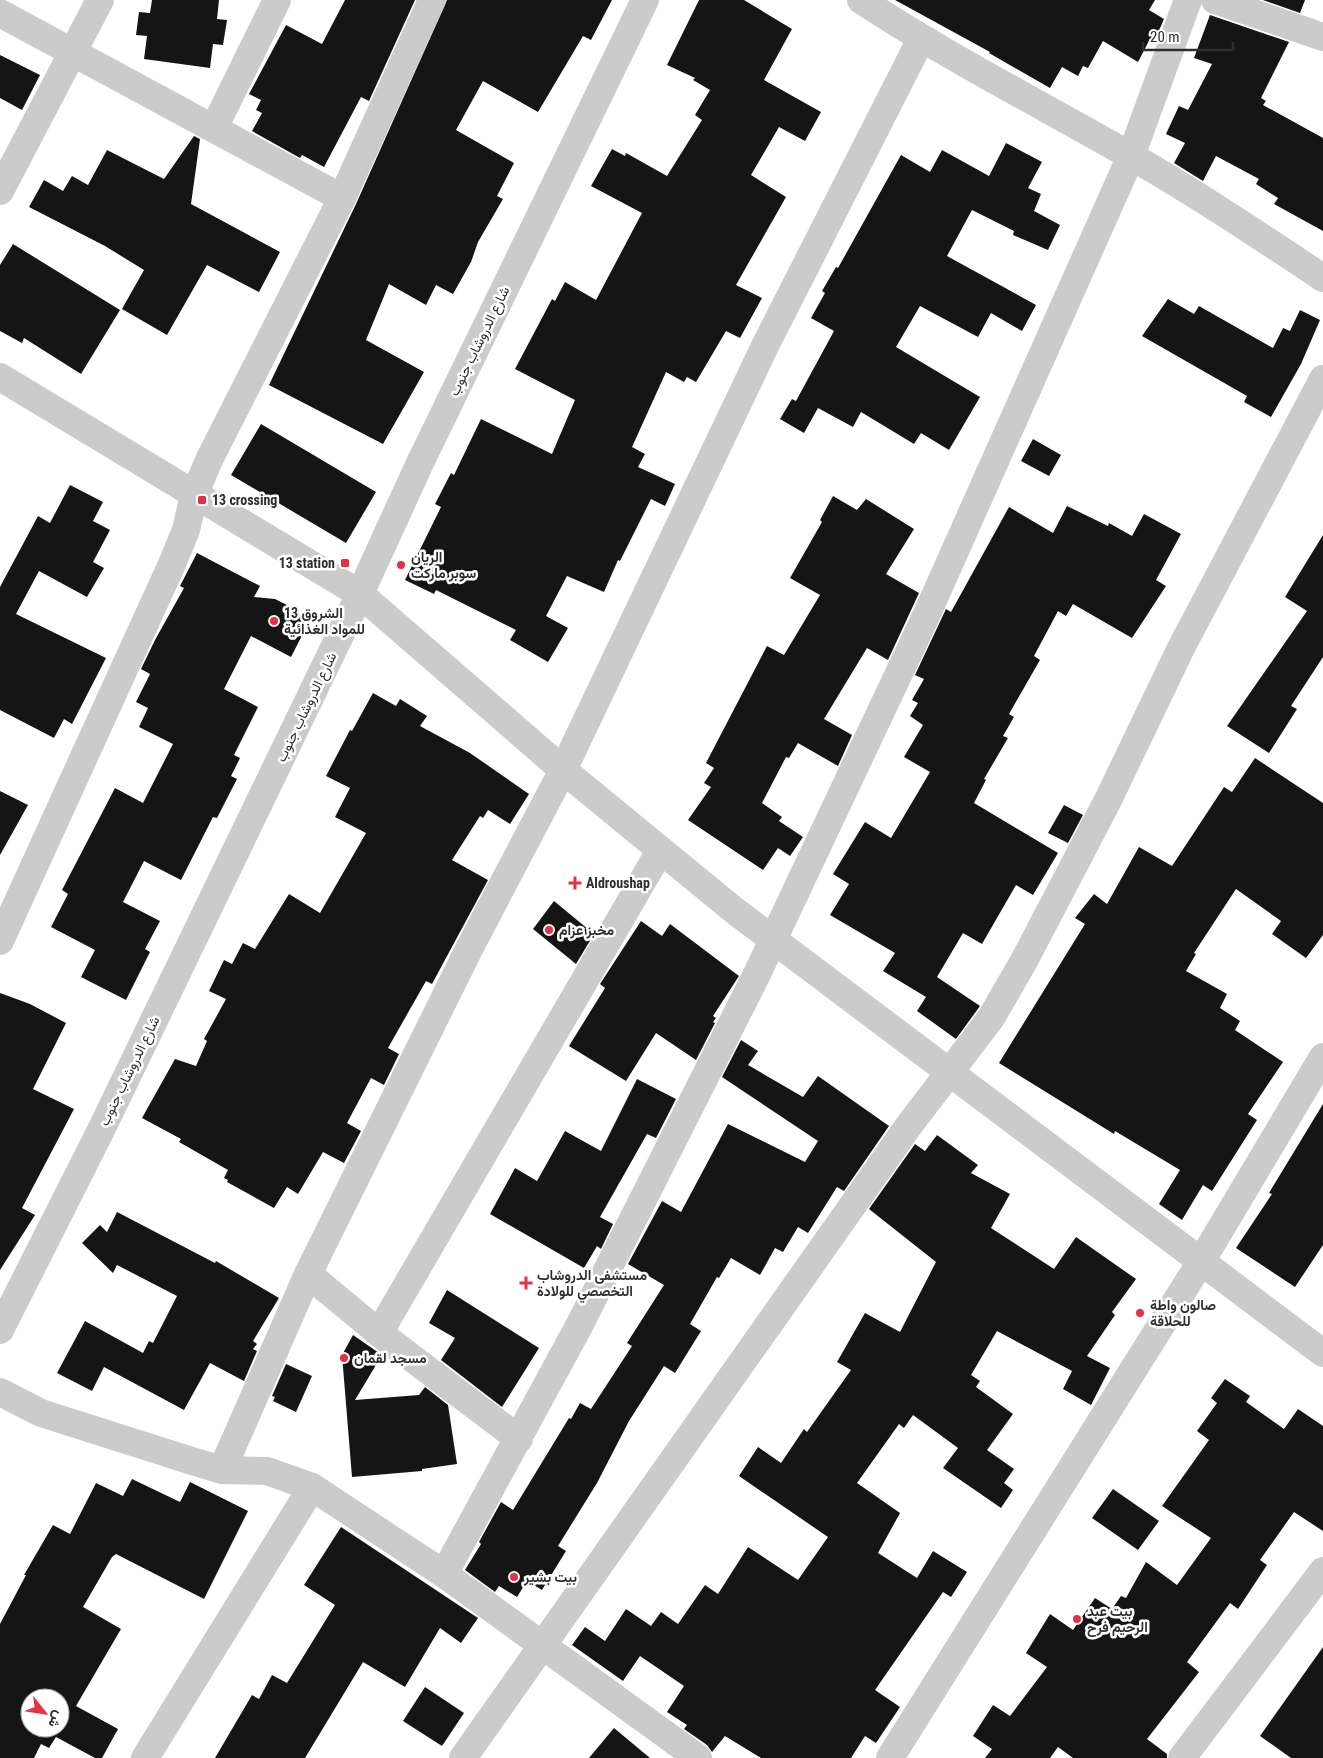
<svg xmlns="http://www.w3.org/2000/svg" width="1323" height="1758" font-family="'Roboto Condensed',Vazirmatn,sans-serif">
<rect width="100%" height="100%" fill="#fff"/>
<g fill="#151515" fill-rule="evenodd">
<polygon points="152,0 219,0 217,19 227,20 223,45 213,44 210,68 144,59 147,36 136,35 139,12 150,13"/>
<polygon points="345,0 415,0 369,101 361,97 324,167 302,155 300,158 252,131 262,113 256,110 261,100 249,94 286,25 322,44"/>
<polygon points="447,0 612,0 591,40 583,36 538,112 483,81 456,130 514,163 497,196 503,199 478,242 471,262 453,294 436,285 426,305 389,284 366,340 424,372 383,444 269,385 356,204"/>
<polygon points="699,0 744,0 792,29 764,80 821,112 805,141 779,127 751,175 786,197 736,285 762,298 740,338 726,331 696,382 687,377 684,382 666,372 632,447 645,454 638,467 675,484 665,506 651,499 620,561 618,560 604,592 567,576 546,616 568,628 548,662 510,640 516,630 436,590 434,594 405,580 441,507 435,504 451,473 454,475 481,419 552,454 575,400 515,369 552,299 555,301 565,282 596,300 642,213 591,186 612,149 625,156 626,153 667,176 702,120 695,115 710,90 693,80 695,78 667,65"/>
<polygon points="895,0 1155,0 1149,10 1164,19 1154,42 1150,39 1138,62 1103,41 1088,68 1083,66 1078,76 1062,67 1050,88 989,53 990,52"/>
<polygon points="1263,0 1305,0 1300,13"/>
<polygon points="1210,15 1289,42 1261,98 1266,101 1263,105 1323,138 1323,231 1274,204 1278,198 1256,184 1259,179 1216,156 1203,181 1174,163 1185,143 1166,134 1179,106 1188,110 1212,64 1194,58"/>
<polygon points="0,55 40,75 22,110 0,98"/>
<polygon points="194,136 200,139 191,204 280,252 259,292 207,265 167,335 122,309 144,270 105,246 29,207 44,180 63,191 72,176 88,185 107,150 164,179"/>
<polygon points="1006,143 1042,162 1028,188 1041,194 1034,211 1060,225 1048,250 1013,235 1014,231 972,210 947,256 1036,305 1022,331 991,313 978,337 920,306 896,347 980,397 949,450 921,433 914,444 861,412 853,427 818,408 804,433 780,419 792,399 796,401 834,331 811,318 825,293 822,291 836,267 838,268 901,155 930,172 942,150 989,176"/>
<polygon points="13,244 120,310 81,374 24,338 22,343 0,331 0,265"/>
<polygon points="1168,299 1194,314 1199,306 1273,348 1283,328 1290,331 1300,310 1320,320 1301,364 1271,417 1244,402 1247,396 1142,336"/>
<polygon points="261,424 376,492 346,543 231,475"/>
<polygon points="1033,439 1061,455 1049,476 1021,461"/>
<polygon points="70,485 103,502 93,521 110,530 93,562 104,568 87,597 39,571 16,614 106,658 72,724 64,719 54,738 0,710 0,587 38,516 50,523"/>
<polygon points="833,496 857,510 866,499 914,529 886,574 919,593 888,660 867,648 824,719 852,735 838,766 798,743 789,758 786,757 762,803 782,817 779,821 803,837 790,856 778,848 763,870 688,820 711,787 704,783 714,768 706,763 767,646 784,655 820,595 790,578 822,522 820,520"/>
<polygon points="1067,506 1108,526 1109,523 1132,536 1144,514 1181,534 1156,580 1166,586 1132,638 1073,604 1066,616 1058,611 1034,656 1040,660 1009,714 1014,717 1003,736 1008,738 984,779 986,780 974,803 1058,853 1033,895 1016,885 982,944 963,933 937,977 980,1006 956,1039 917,1011 926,997 883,971 895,953 830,915 849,884 833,874 865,822 891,838 930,772 904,757 923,725 910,716 918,703 912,700 924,679 915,675 946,609 951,612 1009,507 1053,533"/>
<polygon points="1323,535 1323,657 1291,706 1297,709 1269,753 1227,726 1307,611 1285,597"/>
<polygon points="197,553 260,586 254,597 275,599 289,606 287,608 310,620 291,657 251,636 224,689 258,707 234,755 240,758 231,776 237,779 217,818 213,817 181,880 144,861 123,902 160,921 145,949 150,952 126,1000 81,977 95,950 51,927 68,894 62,890 115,788 143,803 173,744 139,727 148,708 136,702 150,674 141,669 155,640 184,588 180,586"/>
<polygon points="373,693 396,706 400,699 427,716 420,726 470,753 529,794 510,824 488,810 483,818 480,816 452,860 488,880 432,984 426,981 388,1048 399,1054 384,1085 371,1078 347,1123 361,1131 344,1163 323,1152 298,1194 287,1187 274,1208 227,1182 228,1180 224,1178 228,1170 179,1142 181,1139 142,1118 175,1059 196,1066 207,1041 204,1039 226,999 209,991 224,960 232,964 243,943 255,949 289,894 320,913 366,833 335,817 350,788 326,776 350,730 352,731"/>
<polygon points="1255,758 1323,803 1323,935 1306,958 1272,934 1281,921 1236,889 1194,953 1196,954 1186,971 1227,994 1220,1008 1240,1021 1235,1030 1283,1062 1248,1114 1257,1120 1212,1191 1203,1185 1182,1220 1159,1204 1180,1170 1115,1131 1114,1134 999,1063 1085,924 1075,918 1094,894 1107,904 1139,847 1172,866 1224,787 1232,792"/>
<polygon points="0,791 28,805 0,855"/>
<polygon points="1064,805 1083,815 1068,843 1048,833"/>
<polygon points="554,901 594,934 576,964 533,929"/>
<polygon points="641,921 662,936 670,924 739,976 713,1016 716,1018 713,1022 715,1023 696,1060 656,1033 626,1081 569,1046 605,988 600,984"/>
<polygon points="0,993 30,1004 66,1023 33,1089 74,1109 22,1208 35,1215 0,1270"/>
<polygon points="741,1040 758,1051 748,1065 803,1097 818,1076 889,1126 844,1191 837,1187 808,1233 798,1227 783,1252 775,1248 760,1275 731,1258 719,1278 717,1277 690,1324 701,1331 675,1373 664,1366 629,1421 597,1483 558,1546 566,1551 542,1590 527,1581 517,1597 499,1586 495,1592 465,1570 481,1544 479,1542 501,1502 513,1510 569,1418 571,1419 580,1403 591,1409 632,1346 627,1343 664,1285 628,1264 662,1201 681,1212 728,1124 805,1162 818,1141 722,1077"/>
<polygon points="637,1079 676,1099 656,1138 647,1134 600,1217 613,1224 601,1249 597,1246 584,1268 490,1214 515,1168 537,1181 565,1131 601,1151"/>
<polygon points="1323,1104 1323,1245 1295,1287 1236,1248 1272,1194 1269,1193"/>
<polygon points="937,1135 978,1165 971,1173 1010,1194 991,1228 1054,1269 1076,1237 1136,1279 1112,1312 1115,1315 1087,1356 1110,1368 1091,1405 1063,1389 1072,1371 997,1331 971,1375 980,1381 976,1387 1013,1414 987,1450 1014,1469 1004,1483 1013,1490 1001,1508 943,1468 958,1448 913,1415 904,1428 899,1424 857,1483 900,1513 878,1553 917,1578 933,1551 967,1572 951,1597 943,1592 875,1690 900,1707 876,1743 865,1736 851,1758 761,1758 725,1736 712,1752 707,1745 684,1729 687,1725 667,1712 684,1686 640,1656 623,1681 572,1645 585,1627 605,1641 626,1609 651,1626 661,1612 678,1624 705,1585 718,1594 748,1547 798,1580 828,1537 739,1476 758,1447 781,1463 804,1429 807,1432 851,1370 837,1362 865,1313 900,1332 936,1262 869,1209 915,1144 925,1151"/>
<polygon points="117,1212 215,1263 216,1261 279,1298 253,1341 257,1344 253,1349 257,1351 244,1381 210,1363 184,1410 104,1367 92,1391 57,1373 85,1321 143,1353 149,1341 153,1343 177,1296 117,1265 113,1273 82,1243 100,1225 107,1232"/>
<polygon points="447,1290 539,1348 502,1407 441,1360 455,1338 429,1323"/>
<polygon points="353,1335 382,1355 355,1400 419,1395 425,1387 448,1405 457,1464 422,1469 422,1471 352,1477 342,1355"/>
<polygon points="286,1364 312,1376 296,1412 273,1401 275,1397 272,1396"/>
<polygon points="1225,1379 1250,1396 1246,1402 1284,1429 1298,1409 1323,1426 1323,1531 1294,1512 1260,1560 1267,1565 1238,1609 1230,1603 1187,1662 1199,1672 1147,1739 1167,1754 1167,1758 1073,1758 1058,1747 1050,1758 985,1758 992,1749 973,1736 993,1705 1010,1716 1047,1667 1026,1653 1050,1614 1073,1630 1095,1598 1112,1609 1121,1596 1126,1598 1146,1562 1177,1585 1211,1538 1162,1506 1209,1440 1197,1431 1217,1403 1211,1398"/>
<path d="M132 1479 180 1502 190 1482 248 1511 204 1599 116 1554 112 1557 83 1607 121 1629 76 1706 118 1729 102 1758H95L56 1737 49 1748 41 1744 34 1758H0V1624L26 1575H24L53 1525 70 1534 96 1483 123 1496ZM30 1698H60V1728H30Z"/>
<polygon points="1113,1489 1159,1521 1138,1550 1092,1518"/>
<polygon points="341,1527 478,1618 461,1643 440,1628 405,1687 363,1662 305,1758 215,1758 252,1695 259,1699 272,1675 287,1683 335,1605 304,1585"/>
<polygon points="1323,1647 1323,1758 1291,1758 1260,1736"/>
<polygon points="425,1687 464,1713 442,1746 403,1721"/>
<polygon points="614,1728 650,1758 589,1758"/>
</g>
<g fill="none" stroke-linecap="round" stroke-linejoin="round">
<g stroke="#cbcbcb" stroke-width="28">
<path d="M861 0C948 57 1040 104 1131 156 1197 194 1260 236 1323 278"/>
<polyline points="1215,0 1323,37"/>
<polyline points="0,13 342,198"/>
<polyline points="214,128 277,0"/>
<polyline points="0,191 100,0"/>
<polyline points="360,594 563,770 735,911 1323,1353"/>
<polyline points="0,941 172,564 186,530 194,495 210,458 342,198 432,0"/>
<polyline points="308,1274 379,1333 519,1439"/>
<polyline points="379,1333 660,851"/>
<polyline points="0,1392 41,1413 192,1461 222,1470 267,1471 312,1487 444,1574 698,1758"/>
<polyline points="222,1470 308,1274 469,949 563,770 765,346 921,39"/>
<polyline points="444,1574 579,1326 755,978 926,616 1131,156 1188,0"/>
<polyline points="145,1758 312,1487"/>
<polyline points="463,1758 910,1124 991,1018 1025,959 1108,800 1181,648 1323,379"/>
<polyline points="890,1758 1202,1260 1323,1057"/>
<polyline points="1182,1758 1323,1571"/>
</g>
<g stroke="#cbcbcb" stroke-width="28">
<polyline points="0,377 360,594"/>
<polyline points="0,1330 102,1128 360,594 419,465 645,0"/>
</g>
</g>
<g fill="#e43042" stroke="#fff" stroke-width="2">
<rect x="197" y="495" width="10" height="10" rx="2.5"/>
<rect x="340" y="558" width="10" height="10" rx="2.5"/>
<circle cx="401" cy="565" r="5"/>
<circle cx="274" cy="621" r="5"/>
<path d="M572.5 875.5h5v5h5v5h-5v5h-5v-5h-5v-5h5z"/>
<circle cx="549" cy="930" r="5"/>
<path d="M523.5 1275.5h5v5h5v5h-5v5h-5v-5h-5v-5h5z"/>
<circle cx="1140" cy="1313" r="5"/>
<circle cx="344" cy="1358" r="5"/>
<circle cx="514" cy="1577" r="5"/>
<circle cx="1077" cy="1619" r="5"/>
</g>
<g text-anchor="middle" stroke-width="5" stroke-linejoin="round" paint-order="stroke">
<g font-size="14" fill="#2e2e2e" stroke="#fff">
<text transform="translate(479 341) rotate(-64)" y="5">شارع الدروشاب جنوب</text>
<text transform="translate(306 707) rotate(-64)" y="5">شارع الدروشاب جنوب</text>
<text transform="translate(129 1071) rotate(-64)" y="5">شارع الدروشاب جنوب</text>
</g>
<g font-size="14" font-weight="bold" fill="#2e2e2e" stroke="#fff" text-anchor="start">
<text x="212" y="505">13 crossing</text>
<text x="411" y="562">الريان<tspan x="411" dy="16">سوبر ماركت</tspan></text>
<text x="335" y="568" text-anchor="end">13 station</text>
<text x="284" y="618">الشروق 13<tspan x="284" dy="16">للمواد الغذائية</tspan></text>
<text x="586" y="888">Aldroushap</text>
<text x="559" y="935">مخبز عزام</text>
<text x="537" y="1280">مستشفى الدروشاب<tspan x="537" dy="16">التخصصي للولادة</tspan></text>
<text x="1150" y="1310">صالون واطة<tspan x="1150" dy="16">للحلاقة</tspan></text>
<text x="354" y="1363">مسجد لقمان</text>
<text x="524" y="1582">بيت بشير</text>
<text x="1087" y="1616">بيت عبد<tspan x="1087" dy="16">الرحيم فرح</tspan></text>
</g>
</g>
<g transform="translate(45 1713) rotate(120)"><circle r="24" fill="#ffffff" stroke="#ababab"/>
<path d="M0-4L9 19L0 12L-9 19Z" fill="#e43042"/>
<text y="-8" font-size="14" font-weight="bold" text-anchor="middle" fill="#2e2e2e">ش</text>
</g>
<path d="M1143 42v8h90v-8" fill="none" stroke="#2e2e2e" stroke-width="2.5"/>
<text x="1150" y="42" font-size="15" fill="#2e2e2e" stroke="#ffffff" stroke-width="4" paint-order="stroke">20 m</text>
</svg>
